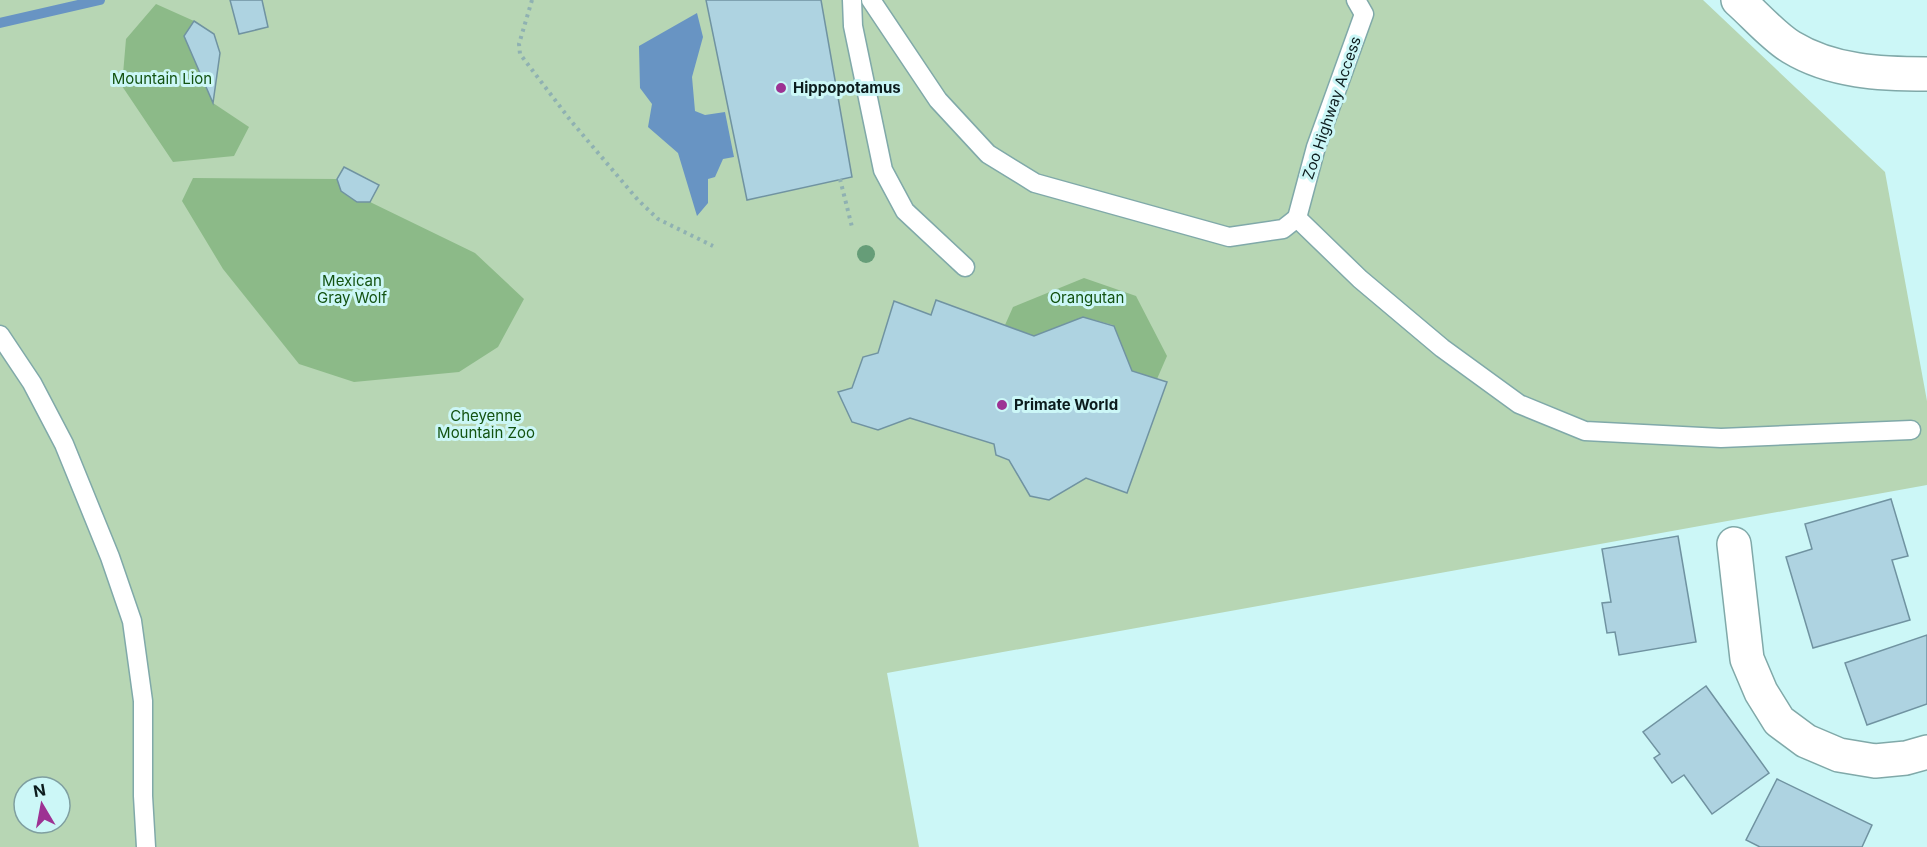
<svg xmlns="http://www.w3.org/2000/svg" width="1927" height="847" font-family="Inter,sans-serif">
<rect width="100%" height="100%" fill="#ccf7f7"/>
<path fill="#b7d6b4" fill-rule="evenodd" d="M0 0H1703L1885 172 1927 401V485L887 673 919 847H0ZM24 787H60V823H24Z"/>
<g fill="#8cba88">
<polygon points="156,4 194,21 184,36 213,103 249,127 234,156 173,162 122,86 126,39"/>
<path d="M193 178 337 179C342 196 353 202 370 202L475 253 524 299 498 347 459 372 354 382 299 364 223 269 182 201Z"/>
<polygon points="1084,278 1136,296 1167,356 1157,379 1132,371 1113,325 1083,317 1034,336 1005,325 1013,307"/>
</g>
<polygon fill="#6894c3" points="697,13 703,37 692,77 695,111 705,115 725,112 734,157 723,159 715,177 708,179 708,203 697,216 678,153 648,127 652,104 640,88 639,46"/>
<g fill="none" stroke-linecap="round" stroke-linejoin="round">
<polyline stroke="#6894c3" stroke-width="10" points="0,23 100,0"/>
</g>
<g fill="#aed3e1" stroke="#7093a1" stroke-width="1.5">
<polygon points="230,0 262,0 268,27 239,34"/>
<polygon points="706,0 821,0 852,177 747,200"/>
<polygon points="194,21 214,34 220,53 213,103 184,36"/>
<polygon points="344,167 379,185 370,202 357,202 341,191 337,179"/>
<polygon points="936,300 1034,336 1083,317 1114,326 1132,371 1167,382 1127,493 1086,478 1049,500 1030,496 1009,460 996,455 994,444 910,418 878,430 852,422 838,392 852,388 863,357 878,353 894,301 931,315"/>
<polygon points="1891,499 1908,556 1892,560 1910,620 1813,648 1786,557 1812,549 1805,524"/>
<polygon points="1678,536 1696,642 1619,655 1615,632 1607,633 1602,603 1611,602 1602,549"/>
<polygon points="1927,635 1927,704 1867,725 1845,663"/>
<polygon points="1706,686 1769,773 1712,814 1684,775 1672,783 1654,758 1660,754 1643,732"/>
<polygon points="1777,779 1872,825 1862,847 1760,847 1746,840"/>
</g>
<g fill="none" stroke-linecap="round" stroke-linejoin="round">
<defs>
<g id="service">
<polyline points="852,0 853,26 883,170 905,211 965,267"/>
<polyline points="871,0 938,100 988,154 1035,183 1229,237 1283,229 1297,218"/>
<polyline points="1297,218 1360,279 1442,348 1519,404 1585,431 1721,438 1911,430"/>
<polyline points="1297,218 1316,147 1364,14 1356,0"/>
<polyline points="0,335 32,383 64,444 110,557 132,621 143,701 143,796 146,847"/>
</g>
<g id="minor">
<path d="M1738 0C1754 14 1774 37 1791 47 1832 72 1881 74 1927 74"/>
<polyline points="1734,544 1747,659 1761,692 1779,721 1806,741 1839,755 1875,761 1906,758 1927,752"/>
</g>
</defs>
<use href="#service" stroke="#80a9a9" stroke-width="21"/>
<use href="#minor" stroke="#80a9a9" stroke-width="36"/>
<g stroke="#8fb1b2" stroke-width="4" stroke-dasharray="3 4.5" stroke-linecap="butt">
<polyline points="532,0 519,44 520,54 571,121 638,200 658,219 713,246"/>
<polyline points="840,179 852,227"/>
</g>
<use href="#service" stroke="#fff" stroke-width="18"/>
<use href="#minor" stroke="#fff" stroke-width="33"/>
</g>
<circle fill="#669d78" cx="866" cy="254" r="9"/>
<g fill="#9d3293" stroke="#ccf7f7" stroke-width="2">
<circle cx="781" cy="88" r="6"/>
<circle cx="1002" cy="405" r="6"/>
</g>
<g text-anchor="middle" stroke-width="6" stroke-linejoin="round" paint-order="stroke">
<g font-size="15" fill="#135311" stroke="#ccf7f7">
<text x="162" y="84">Mountain Lion</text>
<text x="352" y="286">Mexican<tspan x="352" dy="17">Gray Wolf</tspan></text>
<text x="1087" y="303">Orangutan</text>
<text x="486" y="421">Cheyenne<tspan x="486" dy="17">Mountain Zoo</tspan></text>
</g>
<g font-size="15" font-weight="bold" fill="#0c1c1d" stroke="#ccf7f7" text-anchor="start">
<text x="793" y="93">Hippopotamus</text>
<text x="1014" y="410">Primate World</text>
</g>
<g font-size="15" fill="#0c1c1d" stroke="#ccf7f7">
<text transform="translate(1332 108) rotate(-71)" y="5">Zoo Highway Access</text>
</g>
</g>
<g transform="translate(42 805) rotate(350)"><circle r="28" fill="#ccf7f7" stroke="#7f9fa0" stroke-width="1.5"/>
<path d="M0-4.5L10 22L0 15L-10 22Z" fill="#9d3293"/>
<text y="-9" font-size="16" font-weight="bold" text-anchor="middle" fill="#0c1c1d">N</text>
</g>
</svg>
